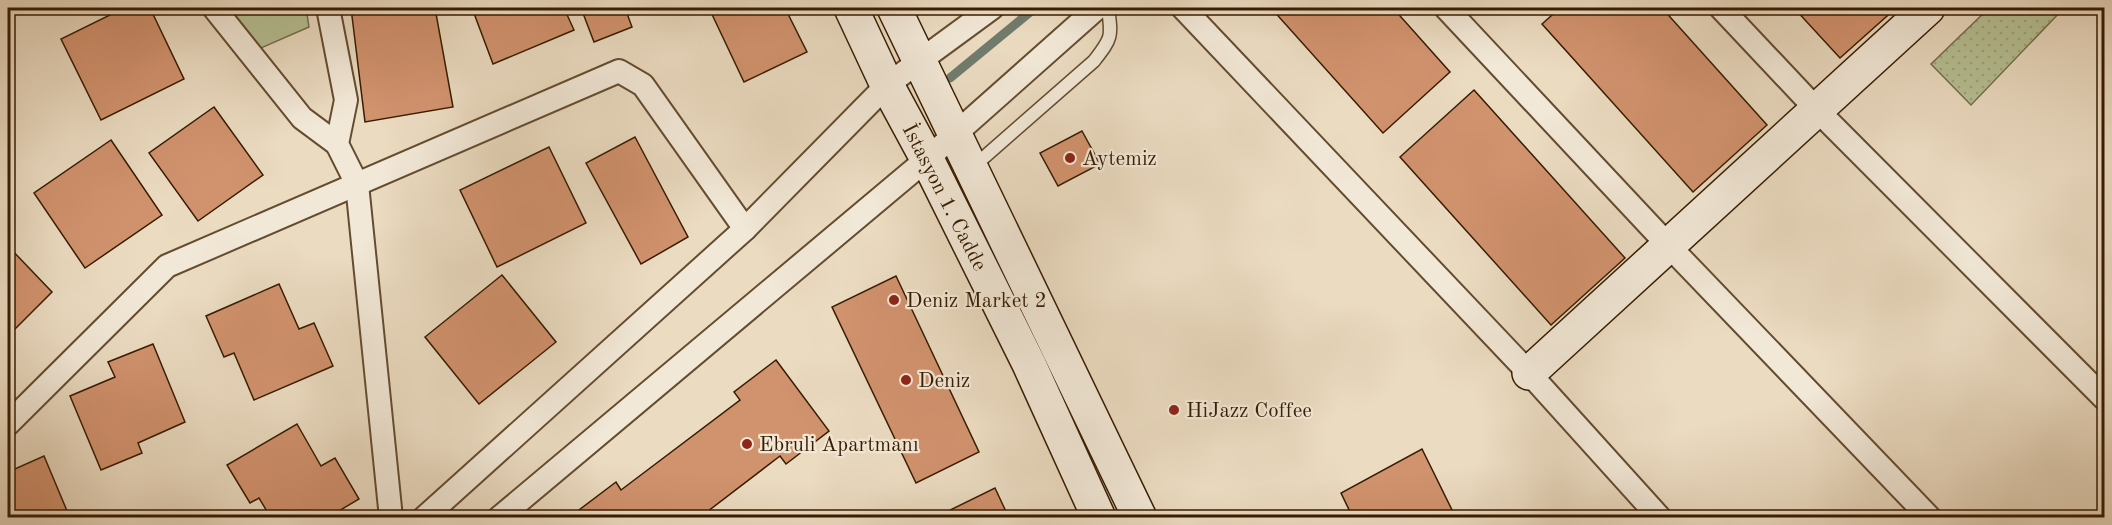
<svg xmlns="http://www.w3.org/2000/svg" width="2112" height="525" font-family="'Old Standard TT',serif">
<defs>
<pattern id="grass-dots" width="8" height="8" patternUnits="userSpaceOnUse" patternTransform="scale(1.5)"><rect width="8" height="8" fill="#b6c094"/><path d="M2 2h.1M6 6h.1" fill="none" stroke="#9da47e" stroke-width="1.8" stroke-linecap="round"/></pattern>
</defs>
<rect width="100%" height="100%" fill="#ebdbc1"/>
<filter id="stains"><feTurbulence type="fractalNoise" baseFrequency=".00333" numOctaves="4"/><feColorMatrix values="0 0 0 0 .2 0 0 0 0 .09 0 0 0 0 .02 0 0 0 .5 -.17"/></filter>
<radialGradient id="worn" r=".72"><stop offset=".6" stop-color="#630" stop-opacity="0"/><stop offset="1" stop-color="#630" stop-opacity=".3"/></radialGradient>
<polygon fill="url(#grass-dots)" stroke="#766e4a" stroke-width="1.5" points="1989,8 2064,8 1971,105 1931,64"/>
<polygon fill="#b6c094" stroke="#766e4a" stroke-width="1.5" points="222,8 306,8 309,27 254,51"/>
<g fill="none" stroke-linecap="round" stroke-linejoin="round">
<polyline stroke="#717b6d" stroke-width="9" points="950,78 1035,8"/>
</g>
<g fill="#d1926e" stroke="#371c00" stroke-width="1.5">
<polygon points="124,8 150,8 184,79 101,120 61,39"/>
<polygon points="351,8 435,8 453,107 365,122"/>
<polygon points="472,8 564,8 574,30 493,64"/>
<polygon points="581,8 625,8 632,27 594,42"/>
<polygon points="709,8 785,8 807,52 744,82"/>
<polygon points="1271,8 1393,8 1450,72 1383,133"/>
<polygon points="1560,8 1662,8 1767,125 1693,192 1542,24"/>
<polygon points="1794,8 1896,8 1840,58"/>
<polygon points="1474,90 1625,258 1551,325 1400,157"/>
<polygon points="214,107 263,175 198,221 149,153"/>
<polygon points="1082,131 1100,164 1058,186 1040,153"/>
<polygon points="635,137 688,237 641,264 586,163"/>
<polygon points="111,140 162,215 85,268 34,193"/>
<polygon points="549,147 586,223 497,267 460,190"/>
<polygon points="8,246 52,292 8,336"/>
<polygon points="502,275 556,342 479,404 425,337"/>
<polygon points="896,276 979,452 916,483 832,307"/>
<polygon points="279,284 299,329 314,323 333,366 254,400 234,353 224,357 206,316"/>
<polygon points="153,344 185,422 138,443 142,453 101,470 70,396 115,377 108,362"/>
<polygon points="776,360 829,431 786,464 780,456 699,518 572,518 571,516 616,482 621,490 740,400 734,392"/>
<polygon points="297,424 321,466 335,458 359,499 327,518 271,518 259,498 250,503 227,465"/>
<polygon points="1422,449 1456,518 1353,518 1341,493"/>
<polygon points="44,456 70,518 8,518 8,472"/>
<polygon points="995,488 1009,518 934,518"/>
</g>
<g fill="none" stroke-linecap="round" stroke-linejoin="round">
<defs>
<path id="lane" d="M973 167 1094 61C1112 38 1112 37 1108 8"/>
<g id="street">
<polyline points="214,8 302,118 337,144"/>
<polyline points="328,8 346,100 337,144 357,184 391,518"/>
<polyline points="1183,8 1529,373 1660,518"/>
<polyline points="1446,8 1668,245 1930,518"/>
<polyline points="1721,8 1817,110 2104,398"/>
<polyline points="8,424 167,266 619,71 643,85 745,229"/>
<polyline points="424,518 745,229 887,85 992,8"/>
<polyline points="499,518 927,159 1097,8"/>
</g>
<g id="secondary">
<polyline points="851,8 887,85 927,159 1029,364 1099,518"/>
<polyline points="894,8 1140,518"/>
<polyline points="1529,373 1928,8"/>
</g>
</defs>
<use href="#lane" stroke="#644c30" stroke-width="15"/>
<use href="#street" stroke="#644c30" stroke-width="26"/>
<use href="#secondary" stroke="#371c00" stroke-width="36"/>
<use href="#lane" stroke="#f2e8d7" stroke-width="12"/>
<use href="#street" stroke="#f2e8d7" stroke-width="22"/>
<use href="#secondary" stroke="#f2e8d7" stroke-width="33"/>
</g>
<g fill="#8f2418" stroke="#f2e8d7" stroke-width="2">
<circle cx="1070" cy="158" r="6"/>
<circle cx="894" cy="300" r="6"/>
<circle cx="906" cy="380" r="6"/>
<circle cx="1174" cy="410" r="6"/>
<circle cx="747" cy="444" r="6"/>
</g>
<g text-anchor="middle" stroke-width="4.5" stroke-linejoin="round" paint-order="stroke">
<g font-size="21" fill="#371c00" stroke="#f2e8d7" text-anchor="start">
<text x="1082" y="165">Aytemiz</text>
<text x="906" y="307">Deniz Market 2</text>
<text x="918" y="387">Deniz</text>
<text x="1186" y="417">HiJazz Coffee</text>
<text x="759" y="451">Ebruli Apartmanı</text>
</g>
<g font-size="21" fill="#371c00" stroke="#f2e8d7">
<text transform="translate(945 197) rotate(63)" y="7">İstasyon 1. Cadde</text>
</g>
</g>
<rect width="2112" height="525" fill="none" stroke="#ebdbc1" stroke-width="30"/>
<rect x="9" y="9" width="2094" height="507" fill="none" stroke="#371c00" stroke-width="3"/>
<rect x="15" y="15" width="2082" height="495" fill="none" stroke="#371c00" stroke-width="1.5"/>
<rect width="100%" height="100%" filter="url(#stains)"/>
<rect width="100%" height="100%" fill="url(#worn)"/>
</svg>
